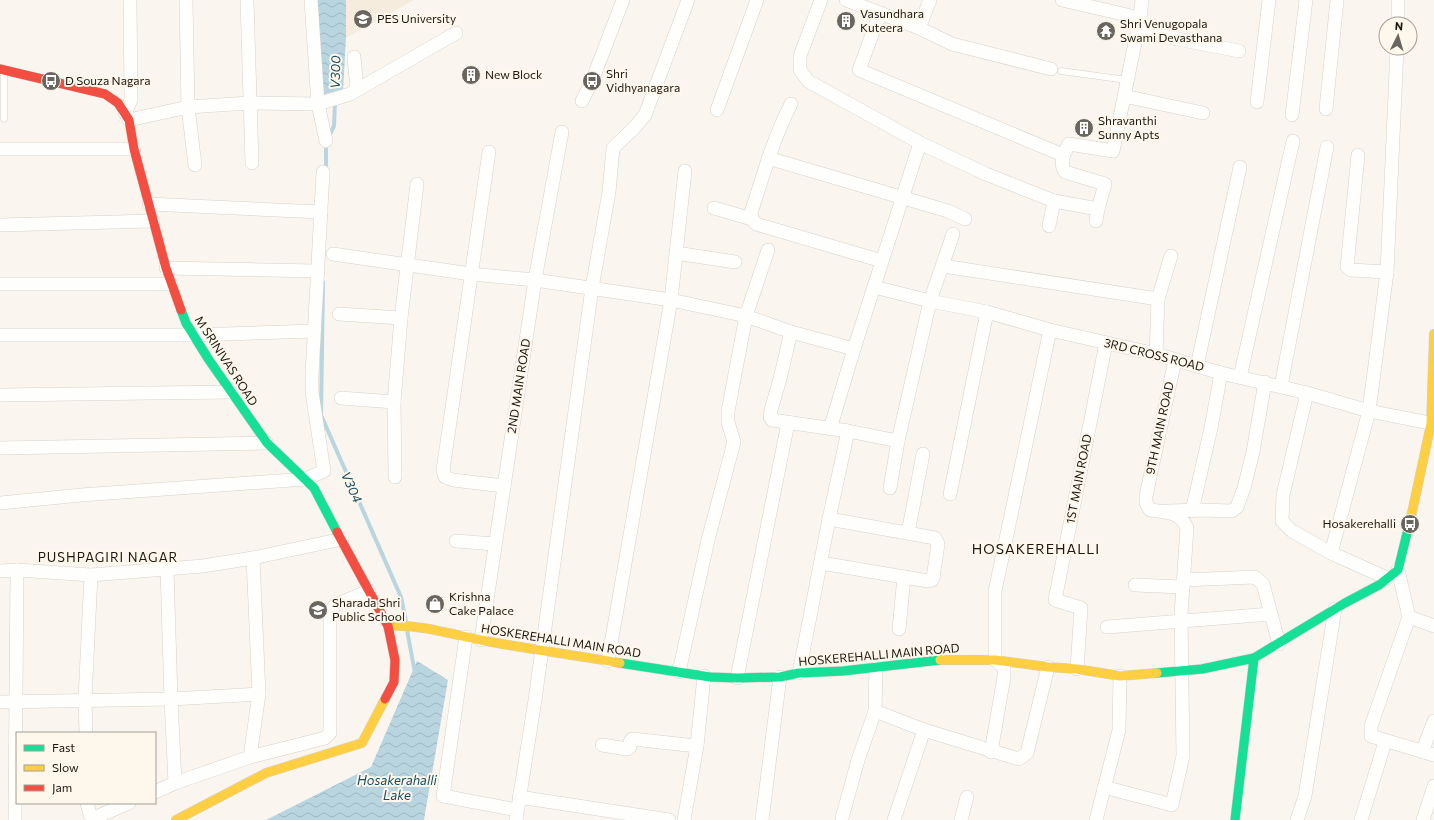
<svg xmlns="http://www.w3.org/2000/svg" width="1434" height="820" font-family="Commissioner,sans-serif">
<defs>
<pattern id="water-waves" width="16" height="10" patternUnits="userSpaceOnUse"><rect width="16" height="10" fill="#b8d5e0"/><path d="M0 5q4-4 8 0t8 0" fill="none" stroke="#9eb6bf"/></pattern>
</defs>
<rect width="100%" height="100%" fill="#faf6ef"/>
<polygon fill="#f5ecdd" points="346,0 414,0 346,38"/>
<g fill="url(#water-waves)">
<polygon points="314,0 346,0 346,38 343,90 319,95"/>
<polygon points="417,661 448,680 424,820 266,820 371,767"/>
</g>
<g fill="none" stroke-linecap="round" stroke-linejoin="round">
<g stroke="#b8d5e0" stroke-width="4">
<polyline points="329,136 334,126 335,102"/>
<polyline points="326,171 326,142"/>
<polyline points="323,282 321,415 401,597 406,622"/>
<polyline points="407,630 415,673"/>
</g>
<defs>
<g id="lane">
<polyline points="1061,71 1127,80"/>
<polyline points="4,119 4,73"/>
</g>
<g id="street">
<polyline points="186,0 188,107 195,165"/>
<polyline points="247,0 252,163"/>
<polyline points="311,0 318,104 326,141"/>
<path d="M821 0 800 56V70L808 81 920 143 986 174 1054 201 1098 209 1105 184 1065 172C1059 163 1064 153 1069 144L1113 151 1140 18 1142 0"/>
<polyline points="846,0 919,28 930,0"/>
<polyline points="1062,0 1140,18"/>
<polyline points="880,13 859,70 1063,155"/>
<polyline points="1398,24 1398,0"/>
<polyline points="919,28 952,44 1051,69"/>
<polyline points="1137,31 1239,51"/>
<polyline points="354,57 357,90"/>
<polyline points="1124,96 1203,113"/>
<polyline points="582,101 592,81 623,0"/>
<polyline points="1257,102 1269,0"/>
<path d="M791 104C773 139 763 176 751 213L752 219 756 224 882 261"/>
<polyline points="1326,109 1337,0"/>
<polyline points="717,110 757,0"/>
<polyline points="125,113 131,100 130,0"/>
<polyline points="1292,115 1306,0"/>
<polyline points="129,120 188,107 250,103 318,104 350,94 456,33"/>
<polyline points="0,149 134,149"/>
<polyline points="489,152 443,470 445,477 453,480 504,486"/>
<polyline points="1358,155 1347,267 1351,270 1387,272"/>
<polyline points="768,158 948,211 965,219"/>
<polyline points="149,204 321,212"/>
<polyline points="714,208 752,219"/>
<polyline points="1096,221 1098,209"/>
<polyline points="0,225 153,221"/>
<polyline points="1049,226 1054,201"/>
<polyline points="676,253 735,262"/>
<polyline points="333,254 471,274 535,280 671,300 746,316 791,332 854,349"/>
<polyline points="943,266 1158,299"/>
<polyline points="166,268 317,271"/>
<polyline points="0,284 171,284"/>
<polyline points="874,287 930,301 987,312 1050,330 1156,354 1221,373 1307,393 1369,411 1434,424"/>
<polyline points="339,314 401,318"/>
<polyline points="791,332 780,379 771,410 770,417 772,420 848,431 898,441"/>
<polyline points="0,335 193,335 314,331"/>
<polyline points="1156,354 1158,299 1171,256"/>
<polyline points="1197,366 1240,167"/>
<polyline points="1240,377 1293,141"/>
<polyline points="1281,386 1327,147"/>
<polyline points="1307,393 1283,495 1282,521 1292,531 1331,553 1387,578"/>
<polyline points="0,395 231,392"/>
<polyline points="341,398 394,402"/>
<polyline points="830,429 854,349 920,143"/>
<polyline points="0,448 267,443"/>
<polyline points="395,477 394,402 401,318 417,184"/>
<polyline points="890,488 898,441 930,301 953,234"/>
<polyline points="950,494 987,312"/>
<polyline points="0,503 81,495 306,479 324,471 312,392 312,374 323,172"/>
<polyline points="1168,511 1203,510 1232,511 1237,507 1244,488 1253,452 1265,382"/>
<polyline points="1192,511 1211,428 1221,373"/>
<polyline points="908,533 923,454"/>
<polyline points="456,541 495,544"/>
<polyline points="1331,553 1369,411 1387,272 1397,48"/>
<polyline points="821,563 928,581 932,580 933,578 938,544 935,538 829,519"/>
<polyline points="167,569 171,699 175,783"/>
<polyline points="1398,570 1409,617 1371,726 1371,736 1434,755"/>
<polyline points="0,571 17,570 91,575 203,566 253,558 342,539"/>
<polyline points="1183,580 1255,577 1263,584 1279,644"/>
<polyline points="1135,585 1182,587"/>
<polyline points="1409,617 1434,626"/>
<polyline points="1107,627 1271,614"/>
<polyline points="899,629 904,577"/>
<polyline points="466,637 443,796 517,810"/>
<polyline points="481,640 535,280 562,132"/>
<polyline points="608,661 671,300 685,171"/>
<polyline points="1077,669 1081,608 1055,600 1106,343"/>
<polyline points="679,672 708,540 734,442 728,422 728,411 746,316 768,250"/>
<polyline points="799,673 829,519 848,431"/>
<polyline points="737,678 788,423"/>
<polyline points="0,702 171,699 259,694"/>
<polyline points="875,711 924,730 1019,759 1027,753 1048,667"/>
<polyline points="86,733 85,699 91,575"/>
<polyline points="602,745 627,749 630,747 630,742 632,739 697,746"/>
<polyline points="991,752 1004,677 1004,667 995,660 995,591 1050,330"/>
<polyline points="1422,752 1434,721"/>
<polyline points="250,757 325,738 330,733 330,612 335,605 369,591"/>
<path d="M1104 787 1172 805 1183 756 1181 615 1187 528C1180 511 1165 512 1150 510L1146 503V496L1175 360"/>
<polyline points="155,792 175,783 250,757 259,694 253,558"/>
<polyline points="519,797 669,820"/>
<polyline points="87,803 90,815 96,817 129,803"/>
<polyline points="842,818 858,760 875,711 876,668"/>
<polyline points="15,820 17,570"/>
<polyline points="516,820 535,700 592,288 609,192 613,148 634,128 645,115 688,0"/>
<polyline points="684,820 697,746 704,676"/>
<polyline points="762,820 780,677"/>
<polyline points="894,820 924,730"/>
<polyline points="961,820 967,797"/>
<polyline points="1096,820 1119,730 1120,676"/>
<polyline points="1297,820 1305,796 1335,609"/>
<polyline points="1361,820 1385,742"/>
<polyline points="1423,820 1434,786"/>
</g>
<g id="fast">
<polyline points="181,310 186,323 209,360 267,443 314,488 337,532"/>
<polyline points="620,663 710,677 737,678 780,677 799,673 843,671 940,660"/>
<polyline points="1157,673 1202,669 1254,658 1345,603 1379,585 1398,570 1411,517"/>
<polyline points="1235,820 1254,658"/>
</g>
<g id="slow">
<polyline points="1411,517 1431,424 1434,334"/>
<path d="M388 626C420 624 450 634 481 640 527 649 574 655 620 663"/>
<polyline points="940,660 995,660 1048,667 1077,669 1120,676 1157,673"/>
<polyline points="176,820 266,773 362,743 385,699"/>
</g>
<g id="jam">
<polyline points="0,69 105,94 118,103 129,120 134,149 166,268 181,310"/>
<polyline points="337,532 388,626 395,660 394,682 385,699"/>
</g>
</defs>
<use href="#lane" stroke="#d5d1cb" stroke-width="7"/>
<use href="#street" stroke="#d5d1cb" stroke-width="14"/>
<use href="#fast" stroke="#d5d1cb" stroke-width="10"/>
<use href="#slow" stroke="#d5d1cb" stroke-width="10"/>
<use href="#jam" stroke="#d5d1cb" stroke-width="10"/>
<use href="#lane" stroke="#fefefd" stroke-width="6"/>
<use href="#street" stroke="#fefefd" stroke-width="13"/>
<use href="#fast" stroke="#16e098" stroke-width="9"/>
<use href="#slow" stroke="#ffcf43" stroke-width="9"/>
<use href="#jam" stroke="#f24e42" stroke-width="9"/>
</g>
<defs>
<symbol id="university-disc" viewBox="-11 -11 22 22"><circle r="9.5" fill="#69665f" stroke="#fef7eb"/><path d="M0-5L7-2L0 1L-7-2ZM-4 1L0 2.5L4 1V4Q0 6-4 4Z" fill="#fff"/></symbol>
<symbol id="building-disc" viewBox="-11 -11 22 22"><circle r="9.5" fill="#69665f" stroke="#fef7eb"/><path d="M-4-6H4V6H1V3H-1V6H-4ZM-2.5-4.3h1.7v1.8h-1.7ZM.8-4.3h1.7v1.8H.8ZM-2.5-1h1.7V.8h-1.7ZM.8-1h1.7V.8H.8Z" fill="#fff"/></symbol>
<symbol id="temple-disc" viewBox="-11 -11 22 22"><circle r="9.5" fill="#69665f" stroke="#fef7eb"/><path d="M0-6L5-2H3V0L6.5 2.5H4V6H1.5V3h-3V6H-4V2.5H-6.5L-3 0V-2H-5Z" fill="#fff"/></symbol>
<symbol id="bus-disc" viewBox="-11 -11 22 22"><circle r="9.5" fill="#69665f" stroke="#fef7eb"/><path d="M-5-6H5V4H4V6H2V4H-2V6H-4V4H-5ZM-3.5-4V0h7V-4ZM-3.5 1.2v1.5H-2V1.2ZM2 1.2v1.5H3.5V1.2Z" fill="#fff"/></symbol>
<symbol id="shop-disc" viewBox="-11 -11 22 22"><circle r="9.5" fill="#69665f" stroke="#fef7eb"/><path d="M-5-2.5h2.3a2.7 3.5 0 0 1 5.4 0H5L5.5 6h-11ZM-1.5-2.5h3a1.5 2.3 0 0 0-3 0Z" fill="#fff"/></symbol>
<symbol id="school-disc" viewBox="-11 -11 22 22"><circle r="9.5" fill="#69665f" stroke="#fef7eb"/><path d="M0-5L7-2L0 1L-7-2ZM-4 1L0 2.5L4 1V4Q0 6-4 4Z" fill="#fff"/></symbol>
</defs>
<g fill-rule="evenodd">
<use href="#university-disc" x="352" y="8" width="22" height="22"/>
<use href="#building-disc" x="835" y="10" width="22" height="22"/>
<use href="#temple-disc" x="1095" y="20" width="22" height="22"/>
<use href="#building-disc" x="460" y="64" width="22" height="22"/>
<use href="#bus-disc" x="40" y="70" width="22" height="22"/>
<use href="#bus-disc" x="581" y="70" width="22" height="22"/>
<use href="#building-disc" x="1073" y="117" width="22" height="22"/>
<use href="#bus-disc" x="1399" y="513" width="22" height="22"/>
<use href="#shop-disc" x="424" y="593" width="22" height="22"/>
<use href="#school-disc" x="307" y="599" width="22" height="22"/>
</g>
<g text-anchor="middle" stroke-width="4" stroke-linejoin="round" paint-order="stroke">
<g font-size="12" fill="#1b1812" stroke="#fef7eb" text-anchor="start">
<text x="860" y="18">Vasundhara<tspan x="860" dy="14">Kuteera</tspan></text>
<text x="377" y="23">PES University</text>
<text x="1120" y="28">Shri Venugopala<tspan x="1120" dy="14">Swami Devasthana</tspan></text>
<text x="606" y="78">Shri<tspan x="606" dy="14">Vidhyanagara</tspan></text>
<text x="485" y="79">New Block</text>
<text x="65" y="85">D Souza Nagara</text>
<text x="1098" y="125">Shravanthi<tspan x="1098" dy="14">Sunny Apts</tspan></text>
<text x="1396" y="528" text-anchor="end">Hosakerehalli</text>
<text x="449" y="601">Krishna<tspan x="449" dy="14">Cake Palace</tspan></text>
<text x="332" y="607">Sharada Shri<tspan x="332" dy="14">Public School</tspan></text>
</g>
<g font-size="12" fill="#1b1812" stroke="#fef7eb">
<text transform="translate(1154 355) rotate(14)" y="4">3RD CROSS ROAD</text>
<text transform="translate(226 361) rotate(57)" y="4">M SRINIVAS ROAD</text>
<text transform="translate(519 386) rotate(-81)" y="4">2ND MAIN ROAD</text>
<text transform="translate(1160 428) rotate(-78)" y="4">9TH MAIN ROAD</text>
<text transform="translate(1079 479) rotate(-79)" y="4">1ST MAIN ROAD</text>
<text transform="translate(561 641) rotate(9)" y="4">HOSKEREHALLI MAIN ROAD</text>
<text transform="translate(879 655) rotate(-5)" y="4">HOSKEREHALLI MAIN ROAD</text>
</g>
<g font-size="13" font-style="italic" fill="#154f62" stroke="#fef7eb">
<text transform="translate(335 72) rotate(-89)" y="5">V300</text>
<text transform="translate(352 487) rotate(66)" y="5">V304</text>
<text x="397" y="785">Hosakerahalli<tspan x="397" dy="15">Lake</tspan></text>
</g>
<g font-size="13" letter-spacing="1" fill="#1b1812" stroke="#fef7eb">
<text x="108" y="562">PUSHPAGIRI NAGAR</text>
</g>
<g font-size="14" letter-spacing="1" fill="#1b1812" stroke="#fef7eb">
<text x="1036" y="554">HOSAKEREHALLI</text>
</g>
</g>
<rect x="16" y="732" width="140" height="72" fill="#fef7eb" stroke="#a39e94"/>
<rect x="24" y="745" width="20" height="6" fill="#16e098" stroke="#a39e94"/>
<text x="52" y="752" font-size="12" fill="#1b1812">Fast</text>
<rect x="24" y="765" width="20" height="6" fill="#ffcf43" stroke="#a39e94"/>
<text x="52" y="772" font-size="12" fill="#1b1812">Slow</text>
<rect x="24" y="785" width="20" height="6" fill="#f24e42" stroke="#a39e94"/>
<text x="52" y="792" font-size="12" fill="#1b1812">Jam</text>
<g transform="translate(1398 36) rotate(5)"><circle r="19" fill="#fef7eb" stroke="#a39e94"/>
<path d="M0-3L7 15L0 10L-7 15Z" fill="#69665f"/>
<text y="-6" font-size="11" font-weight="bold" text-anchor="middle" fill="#1b1812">N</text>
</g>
</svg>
